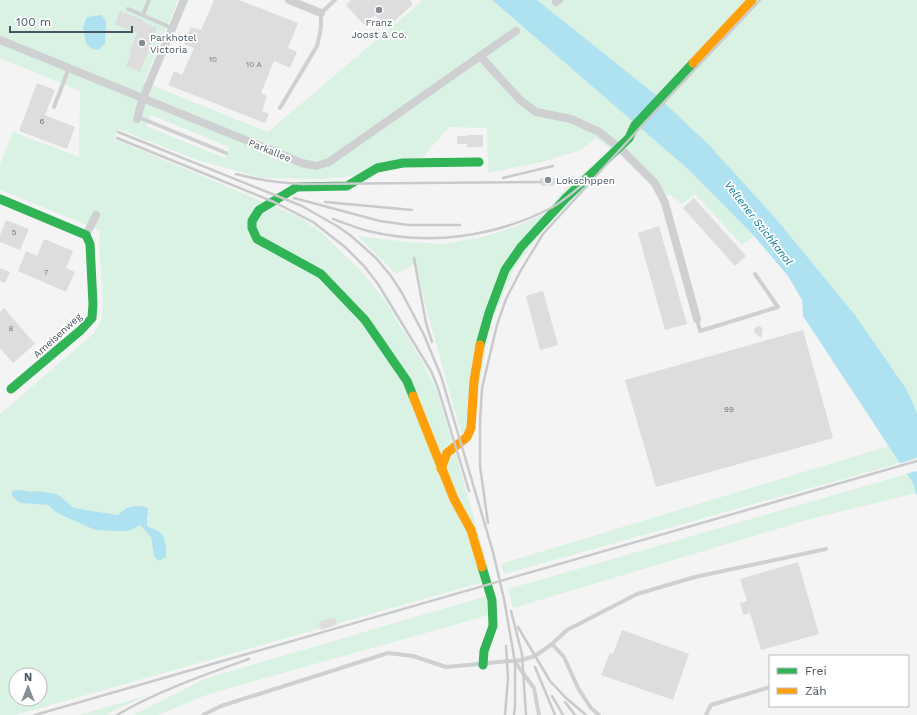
<svg xmlns="http://www.w3.org/2000/svg" width="917" height="715" font-family="'Work Sans',sans-serif">
<rect width="100%" height="100%" fill="#f4f4f4"/>
<g fill="#d9f2e3" fill-rule="evenodd">
<path d="M0 0H178L144 82 268 132 421 2 420 0H492L688 169 754 236 742 245 695 194 682 204 671 195 657 196 649 183 621 156 617 154 544 229 514 269 490 324 479 387 474 435 465 447 426 308 416 263 396 274 358 236 408 242 443 244 482 237 518 226 546 213 563 191 610 149 596 138 581 150 538 163 488 173 487 128 449 127 422 158 353 176 323 179 261 178 197 160 118 129 114 139 299 217 323 234 360 270 384 299 421 360 437 390 487 563 496 613 209 694 158 715H133L207 678 487 596 483 582 16 715H0V414L93 334 101 321 103 301 99 242 100 230 0 190V164L13 132 79 157 80 91 0 58ZM151 115 229 147 225 158 146 126ZM13 491 57 494 74 508 119 515 124 509 149 516 147 525 161 534 166 542 158 561 154 556 151 537 140 525 129 531H114L95 530 57 513 48 505 20 503 12 496ZM16 675H40V699H16Z"/>
<polygon points="537,0 917,0 917,413 907,390 855,315 777,220 656,95"/>
<polygon points="889,446 900,463 504,574 501,564"/>
<polygon points="907,474 913,483 916,493 814,518 513,608 508,589"/>
<polygon points="149,695 115,710 107,715 79,715"/>
</g>
<g fill="#aee2f0">
<polygon points="492,0 537,0 656,95 709,145 777,220 855,315 907,390 917,413 917,496 913,483 803,316 802,300 788,276 754,236 688,169"/>
<polygon points="101,15 106,21 105,44 98,50 92,49 86,44 83,27 87,17"/>
<path d="M20 490 31 492 38 491 57 494 74 508 118 515C127 506 136 504 148 508L147 525C150 528 152 528 156 530 167 535 166 547 166 557L158 561 154 556 151 537 140 525 129 531H114L95 530 57 513 48 505 20 503 12 496V491Z"/>
</g>
<polygon fill="#f4f4f4" points="917,458 917,471 905,474 898,464"/>
<g fill="#ddddde">
<polygon points="214,0 239,0 298,23 288,48 297,52 290,68 274,61 261,93 267,96 262,111 269,114 265,123 168,85 174,71 182,75 194,48 184,44 191,27 201,30"/>
<polygon points="351,0 410,0 413,4 387,28 375,15 364,25 346,5"/>
<polygon points="120,11 143,20 144,22 157,28 140,72 126,66 131,55 130,52 137,33 115,24"/>
<polygon points="37,83 55,90 45,115 75,127 67,149 19,131"/>
<polygon points="467,135 483,135 483,147 467,147 467,144 457,144 457,136 467,136"/>
<polygon points="540,178 555,178 555,185 541,186"/>
<polygon points="694,198 746,256 735,266 683,208"/>
<polygon points="6,220 29,229 20,250 0,242 0,235"/>
<polygon points="659,226 687,324 665,330 638,233"/>
<polygon points="44,239 73,251 66,268 75,272 66,292 18,271 26,251 37,256"/>
<polygon points="0,268 10,272 5,283 0,281"/>
<polygon points="543,291 558,345 540,350 526,296"/>
<polygon points="4,308 35,344 13,363 0,348 0,312"/>
<polygon points="758,326 761,327 763,330 761,338 754,332 755,328"/>
<polygon points="803,330 833,438 656,487 625,380"/>
<polygon points="798,562 819,634 761,650 750,613 743,615 740,603 747,601 740,579"/>
<polygon points="335,617 337,625 321,630 319,622"/>
<polygon points="622,630 689,654 673,700 601,675 610,653 613,654"/>
</g>
<g fill="none" stroke-linecap="round" stroke-linejoin="round">
<g stroke="#ced0d2" stroke-width="4">
<polyline points="128,9 172,28"/>
<polyline points="143,15 149,0"/>
<polyline points="54,107 69,68"/>
<polyline points="280,108 317,46 321,28 321,13 335,0"/>
<polyline points="138,117 226,153"/>
<polyline points="697,319 700,331 778,307 755,274"/>
<polyline points="552,644 564,657 578,688 591,708 599,715"/>
<polyline points="515,662 534,688 539,715"/>
<polyline points="203,715 221,706 388,653 413,656 446,667 522,660 535,656 552,644 567,630 637,594 695,577 826,549"/>
<polyline points="706,715 711,705 770,687"/>
</g>
<g stroke="#ced0d2" stroke-width="8">
<polyline points="289,0 321,13"/>
<polyline points="556,2 559,0"/>
<polyline points="0,40 302,163 316,166 329,162 516,31"/>
<polyline points="480,56 520,100 536,112 571,119 599,132 621,149 655,183 665,203 697,319"/>
<polyline points="137,119 143,98 184,0"/>
<polyline points="86,235 96,215"/>
</g>
<g stroke="#30b455" stroke-width="9">
<polyline points="0,199 86,235 90,244 93,304 92,318 81,330 11,389"/>
<polyline points="480,345 489,313 505,270 521,247 566,198 629,138 635,125 693,63"/>
<polyline points="413,396 407,381 365,320 321,274 257,239 252,228 252,221 259,210 297,187 347,186 377,168 403,163 479,162"/>
<polyline points="482,567 492,600 493,626 484,651 483,665"/>
</g>
<g stroke="#ff9f0a" stroke-width="9">
<polyline points="693,63 752,0"/>
<polyline points="413,396 454,499 471,530 482,567"/>
<polyline points="441,469 447,453 467,437 471,428 474,381 480,345"/>
</g>
<g stroke="#c9cacc" stroke-width="2.5">
<polyline points="118,132 302,206 337,226 350,235 376,258 391,276 402,293 424,335 441,376 493,552 504,599 515,662 515,706 514,715"/>
<polyline points="117,138 274,202 313,222 345,247 364,266 378,284 431,371 438,388 469,491"/>
<path d="M236 174C258 180 280 183 303 184L541 182"/>
<polyline points="503,178 553,166"/>
<polyline points="294,198 380,221 408,225 460,225"/>
<polyline points="325,202 412,210"/>
<path d="M333 219C345 223 356 228 368 231 429 246 495 237 551 208 562 202 571 194 581 186"/>
<polyline points="414,258 426,323 432,342"/>
<polyline points="488,523 480,466 480,422 482,388 497,325 506,299 521,270 543,234 638,130 760,0"/>
<polyline points="511,611 522,654 526,715"/>
<polyline points="518,627 550,681 566,698 586,715"/>
<polyline points="535,667 555,715"/>
<polyline points="552,696 563,715"/>
<polyline points="565,702 575,715"/>
<polyline points="35,715 917,461"/>
<path d="M117 715C158 691 204 675 249 659"/>
<polyline points="505,715 508,678 506,646"/>
</g>
</g>
<g fill="#868d94" stroke="#fff" stroke-width="1.5">
<circle cx="379" cy="10" r="4"/>
<circle cx="142" cy="43" r="4"/>
<circle cx="548" cy="180" r="4"/>
</g>
<g text-anchor="middle" stroke-width="3.5" stroke-linejoin="round" paint-order="stroke">
<g font-size="8" fill="#707881">
<text x="213" y="62">10</text>
<text x="254" y="67">10 A</text>
<text x="42" y="124">6</text>
<text x="14" y="235">5</text>
<text x="46" y="275">7</text>
<text x="11" y="331">8</text>
<text x="729" y="412">99</text>
</g>
<g font-size="10" fill="#4a5661" stroke="#fff" text-anchor="start">
<text x="379" y="26" text-anchor="middle">Franz<tspan x="379" dy="12">Joost &amp; Co.</tspan></text>
<text x="150" y="41">Parkhotel<tspan x="150" dy="12">Victoria</tspan></text>
<text x="556" y="184">Lokschppen</text>
</g>
<g font-size="10" fill="#4a5661" stroke="#fff">
<text transform="translate(270 150) rotate(22)" y="4">Parkallee</text>
<text transform="translate(57 335) rotate(-42)" y="4">Ameisenweg</text>
</g>
<g font-size="11" font-style="italic" fill="#0c7c9b" stroke="#fff">
<text transform="translate(759 223) rotate(52)" y="4">Veltener Stichkanal</text>
</g>
</g>
<rect x="769" y="655" width="140" height="52" fill="#ffffff" stroke="#b7bbc0"/>
<rect x="777" y="668" width="20" height="6" fill="#30b455" stroke="#b7bbc0"/>
<text x="805" y="675" font-size="12" fill="#4a5661">Frei</text>
<rect x="777" y="688" width="20" height="6" fill="#ff9f0a" stroke="#b7bbc0"/>
<text x="805" y="695" font-size="12" fill="#4a5661">Zäh</text>
<g transform="translate(28 687)"><circle r="19" fill="#ffffff" stroke="#b7bbc0"/>
<path d="M0-3L7 15L0 10L-7 15Z" fill="#868d94"/>
<text y="-6" font-size="11" font-weight="bold" text-anchor="middle" fill="#4a5661">N</text>
</g>
<path d="M10 26v6h122v-6" fill="none" stroke="#4a5661" stroke-width="2"/>
<text x="16" y="26" font-size="12" fill="#4a5661" stroke="#ffffff" stroke-width="3" paint-order="stroke">100 m</text>
</svg>
